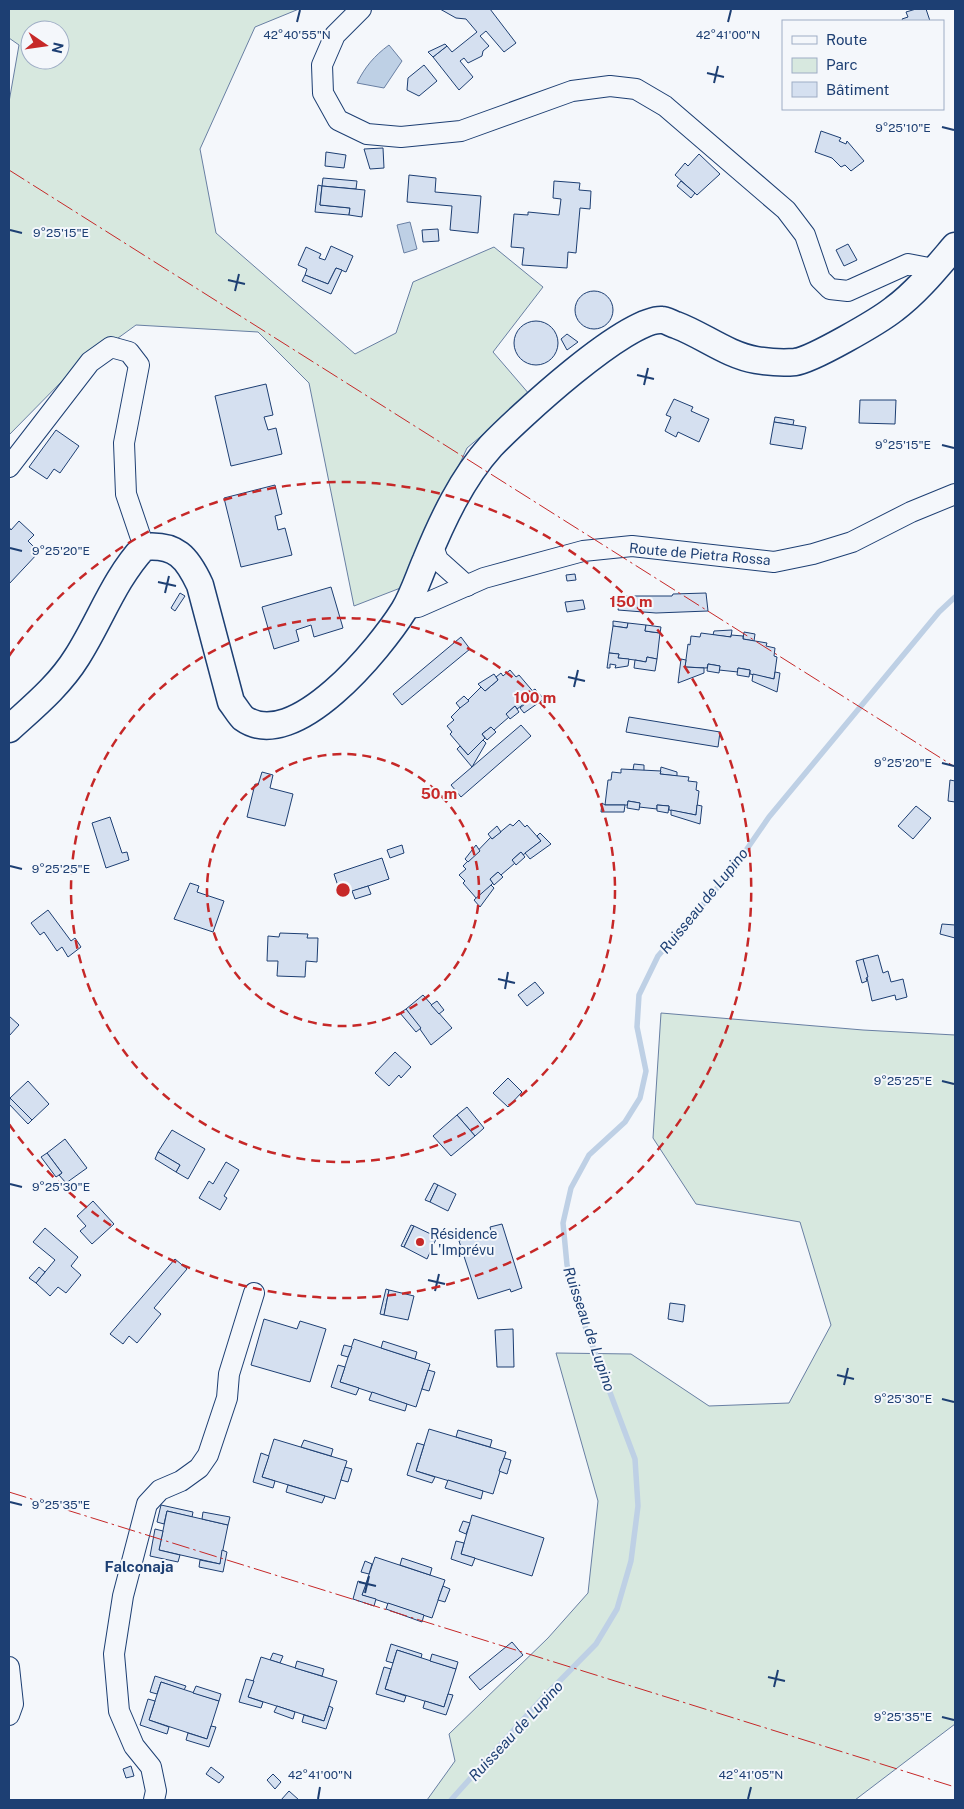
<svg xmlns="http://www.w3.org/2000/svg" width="964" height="1809" font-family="'Public Sans',sans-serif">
<rect width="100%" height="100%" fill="#f4f7fb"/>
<g fill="#d7e8df" stroke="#687fa3" fill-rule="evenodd">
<path d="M9 9H299L255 27 200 149 216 233 355 354 396 333 413 282 494 247 543 287 493 352 530 395 467 448 403 587 354 606 309 383 258 332 136 325 70 373 9 435V102L19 45 9 38ZM30 30H60V60H30Z"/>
<polygon points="661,1013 863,1030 955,1035 955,1724 855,1800 427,1800 455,1761 449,1734 548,1638 588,1593 598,1501 556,1353 631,1354 709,1406 789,1403 831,1325 800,1222 696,1204 653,1138"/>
</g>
<g fill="#bed0e5" stroke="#687fa3">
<path d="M389 45 402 61 384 88 357 83C365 67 374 56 389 45Z"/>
<polygon points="410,222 417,249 404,253 397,225"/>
</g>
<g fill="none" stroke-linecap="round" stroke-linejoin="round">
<polyline stroke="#bed0e5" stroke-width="5.5" points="451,1800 538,1703 596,1644 617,1609 631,1561 638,1506 635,1459 585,1326 567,1265 563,1223 571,1188 589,1155 625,1122 640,1098 646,1071 637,1027 639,995 658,956 731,872 769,817 939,612 955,597"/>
</g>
<g fill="#d5e0f0" stroke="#1d3f73">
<polygon points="440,9 490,9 516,43 504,52 486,31 480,36 489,46 483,51 482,56 468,63 464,58 460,61 473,77 459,90 433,57 447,46 452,52 477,32 466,19 456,18"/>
<polygon points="916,9 926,9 930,21 903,21 902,19 908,17 906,12"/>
<polygon points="445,44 447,46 433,57 428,52"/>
<polygon points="424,65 437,81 419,96 407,90 408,78"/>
<polygon points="821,131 841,138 839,141 846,144 847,141 864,161 851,171 845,165 841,167 832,158 815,152"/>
<polygon points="383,148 384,168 370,169 364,149"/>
<polygon points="326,152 346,155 344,168 325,166"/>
<polygon points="699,154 720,174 697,195 675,175 685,163 688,166"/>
<polygon points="409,175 436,178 435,192 481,196 478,233 450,230 452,206 407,202"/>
<polygon points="323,178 357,181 356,189 322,186"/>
<polygon points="554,181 580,183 579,190 591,191 590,209 580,208 576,253 568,252 567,268 522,265 524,248 511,247 514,214 528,215 528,212 559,215 561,199 553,198"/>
<polygon points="681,181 695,193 691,198 677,186"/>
<polygon points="318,185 322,186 320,205 350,208 349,215 315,212"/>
<polygon points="322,186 365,190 362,217 349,215 350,208 320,205"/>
<polygon points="438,229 439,241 423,242 422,230"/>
<polygon points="848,244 857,260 844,266 836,250"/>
<polygon points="331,246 353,256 346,272 336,268 328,284 305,275 307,269 298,265 306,247 321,254 319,258 325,260"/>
<polygon points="336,268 342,270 331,294 302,281 305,275 328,284"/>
<circle cx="594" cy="310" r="19"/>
<circle cx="536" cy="343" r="22"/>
<polygon points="567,334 578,342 567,350 561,339"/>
<polygon points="266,384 273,415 264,417 268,430 276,428 282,454 231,466 215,396"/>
<polygon points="674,399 693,407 691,411 709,419 699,442 678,432 676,437 665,431 671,417 666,415"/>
<polygon points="860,400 896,400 895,424 859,423"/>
<polygon points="775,417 794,420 793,425 774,422"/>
<polygon points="774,422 806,427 802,449 770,444"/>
<polygon points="56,430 79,446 60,473 54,469 47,479 29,467"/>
<polygon points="275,485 282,514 275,516 278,530 285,528 292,555 241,567 224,498"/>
<polygon points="19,521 34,535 28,541 39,552 9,584 9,527 11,530"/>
<polygon points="575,574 576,580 567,581 566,575"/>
<polygon points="331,587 343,628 314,637 311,625 296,630 299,641 274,649 262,607"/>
<polygon points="180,593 185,596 175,611 171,608"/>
<polygon points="706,593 708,611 656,613 618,610 621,596 672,596 673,594"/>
<polygon points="583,600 585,609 567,612 565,602"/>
<polygon points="613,621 628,623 627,628 613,626"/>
<polygon points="628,623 646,625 645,631 660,633 657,659 647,657 646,662 635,660 618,658 619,654 609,653 613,626 627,628"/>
<polygon points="646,625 661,627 660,633 645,631"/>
<polygon points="732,630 731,637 713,635 714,631"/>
<polygon points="744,632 755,634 754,641 743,639"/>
<polygon points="701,633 731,637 731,635 743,636 743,639 767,643 766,646 775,648 774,656 777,657 774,679 750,674 750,670 738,668 738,672 719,670 720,666 708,664 707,668 685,667 688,644 690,645 691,636 700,637"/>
<polygon points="461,637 470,649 402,705 393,694"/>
<polygon points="609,653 619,654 618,658 629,659 628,666 615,668 616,665 610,664 610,668 607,668"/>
<polygon points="647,657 657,659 655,671 634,668 635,660 646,662"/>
<polygon points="681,659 686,660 685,667 704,668 704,673 678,683"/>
<polygon points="708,664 720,666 719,673 707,671"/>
<polygon points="738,668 750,670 749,677 737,675"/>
<polygon points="510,670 516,677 519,675 536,695 517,709 515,706 506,714 509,717 494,730 491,727 482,734 485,738 468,755 450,734 452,732 447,726 454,720 451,717 481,687 485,691 498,680 496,677 501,673 503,676"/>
<polygon points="775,672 780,673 777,692 752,681 753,674 774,679"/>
<polygon points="494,674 498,680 485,691 478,684"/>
<polygon points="535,689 544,699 524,713 520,708 536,695 532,691"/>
<polygon points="464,696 469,701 460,708 456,703"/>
<polygon points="515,706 519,712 510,719 506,714"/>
<polygon points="629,717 720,732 718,747 626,732"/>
<polygon points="521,725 531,736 461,797 451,785"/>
<polygon points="491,727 496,732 487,740 482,734"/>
<polygon points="483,740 486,743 472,767 457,749 460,746 468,755"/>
<polygon points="634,764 644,765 644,772 633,770"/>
<polygon points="661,767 677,772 677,776 660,774"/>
<polygon points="621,769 661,771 660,774 689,777 688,781 697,782 696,790 699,791 696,815 669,810 669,806 657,805 657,809 639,807 640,803 628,801 628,805 605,805 608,780 611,780 612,772 621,773"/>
<polygon points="262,772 273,775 270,788 293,794 285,826 247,817 255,784 258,785"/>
<polygon points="950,780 955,781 955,802 948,801"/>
<polygon points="628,801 640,803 639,810 627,808"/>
<polygon points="602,803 605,805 625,805 624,812 601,812"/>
<polygon points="657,805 669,806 668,813 657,811"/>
<polygon points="697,805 702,806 700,824 671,815 671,810 696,815"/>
<polygon points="916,806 931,818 913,839 898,826"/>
<polygon points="110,817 122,853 127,852 129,860 106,868 92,823"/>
<polygon points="519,820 525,827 527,825 541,841 523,855 521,852 512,860 515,863 501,875 498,872 490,879 493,883 477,899 463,883 465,881 459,875 466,869 463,866 491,837 492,839 510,824 513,826"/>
<polygon points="497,826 501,832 492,839 488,834"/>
<polygon points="540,833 551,844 530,859 525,853 541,841 537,836"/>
<polygon points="402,845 404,853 390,858 387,850"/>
<polygon points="476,845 480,851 468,862 465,859"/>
<polygon points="521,852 525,857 516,865 512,860"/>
<polygon points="382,858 389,879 341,895 334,874"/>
<polygon points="498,872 503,877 494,885 490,879"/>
<polygon points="190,883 199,886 197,892 224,901 213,932 174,919"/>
<polygon points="491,885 494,888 480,907 474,900"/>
<polygon points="368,886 371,894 355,899 352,891"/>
<polygon points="48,910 71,941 75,938 81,947 68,957 62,947 57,951 44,932 40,935 31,923"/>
<polygon points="942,924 955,925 955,938 940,934"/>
<polygon points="280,933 308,934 307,938 318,938 317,962 306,961 305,977 277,976 278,961 267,961 268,936 279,937"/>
<polygon points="878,955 883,973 888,971 891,982 903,979 907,997 896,1000 895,995 872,1001 863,959"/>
<polygon points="863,959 868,977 866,978 867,981 862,983 856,961"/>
<polygon points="535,982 544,993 527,1006 518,995"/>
<polygon points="423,995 452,1028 431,1045 406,1009"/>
<polygon points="437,1001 444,1010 439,1014 431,1005"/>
<polygon points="406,1009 421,1028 416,1032 400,1013"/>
<polygon points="9,1016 19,1025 9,1036"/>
<polygon points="395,1052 411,1067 401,1078 399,1075 389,1086 375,1073"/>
<polygon points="508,1078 522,1092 508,1107 493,1093"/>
<polygon points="28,1081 49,1104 32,1120 10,1098"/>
<polygon points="10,1098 32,1120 28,1124 9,1104"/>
<polygon points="467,1107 484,1128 475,1136 457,1115"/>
<polygon points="457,1115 475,1136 451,1156 433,1136"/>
<polygon points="172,1130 205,1149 188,1179 176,1172 180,1165 158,1152"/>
<polygon points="65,1139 87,1168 66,1183 59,1175 62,1173 47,1153"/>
<polygon points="158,1152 180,1165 176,1172 155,1159"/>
<polygon points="47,1153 62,1173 56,1177 41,1157"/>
<polygon points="226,1162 239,1170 224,1196 227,1198 220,1210 199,1198 209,1181 213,1184"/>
<polygon points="434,1183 438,1185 430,1202 425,1200"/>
<polygon points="438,1185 456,1194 448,1211 430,1202"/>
<polygon points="93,1201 114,1224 92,1244 80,1231 86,1226 77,1216"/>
<polygon points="502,1224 522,1288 511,1292 510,1289 478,1299 459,1241 491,1231 490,1227"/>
<polygon points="411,1225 414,1226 404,1247 401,1246"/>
<polygon points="414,1226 437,1237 427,1259 404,1247"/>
<polygon points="45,1228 78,1257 71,1266 81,1275 66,1293 58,1287 50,1296 36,1283 55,1260 33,1242"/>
<polygon points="175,1259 187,1269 154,1308 161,1314 137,1343 129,1336 123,1344 110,1334"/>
<polygon points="39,1267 45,1272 36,1283 29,1278"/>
<polygon points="386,1289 389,1290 384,1315 380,1314"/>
<polygon points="389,1290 414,1296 408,1320 384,1315"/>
<polygon points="670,1303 685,1305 683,1322 668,1319"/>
<polygon points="264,1319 297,1329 300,1321 326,1329 310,1382 251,1365"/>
<polygon points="513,1329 514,1367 497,1367 495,1330"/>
<polygon points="354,1339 430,1364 416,1407 340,1382"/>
<polygon points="383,1341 417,1352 415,1359 381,1348"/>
<polygon points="344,1345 352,1347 348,1357 341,1355"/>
<polygon points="338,1365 345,1367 340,1382 359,1388 356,1395 331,1387"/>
<polygon points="428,1370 435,1372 429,1391 422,1389"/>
<polygon points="372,1392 407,1404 405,1411 369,1400"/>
<polygon points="429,1429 506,1452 493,1494 416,1471"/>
<polygon points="458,1430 492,1440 490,1447 456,1437"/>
<polygon points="274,1439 347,1461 335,1499 262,1477"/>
<polygon points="304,1440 333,1449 331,1456 301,1447"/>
<polygon points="417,1443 424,1445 416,1471 435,1477 432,1483 407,1475"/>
<polygon points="261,1453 269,1456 262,1477 275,1481 273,1488 253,1482"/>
<polygon points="504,1458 511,1460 507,1474 499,1471"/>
<polygon points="345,1467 352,1469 348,1482 341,1480"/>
<polygon points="448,1480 483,1491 481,1499 445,1488"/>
<polygon points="288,1485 325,1496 322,1503 286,1492"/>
<polygon points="161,1505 193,1512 192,1517 167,1511 164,1524 157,1522"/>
<polygon points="167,1511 228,1525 220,1564 159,1550"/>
<polygon points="203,1512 230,1517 228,1525 202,1519"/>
<polygon points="472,1515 544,1538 532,1576 461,1554"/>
<polygon points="463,1521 470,1523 466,1534 459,1531"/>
<polygon points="155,1529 163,1531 159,1550 180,1555 178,1562 150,1556"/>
<polygon points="456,1541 464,1543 461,1554 475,1558 472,1566 451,1559"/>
<polygon points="222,1550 227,1552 223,1572 199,1567 200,1560 220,1564"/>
<polygon points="375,1557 445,1580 432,1618 362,1595"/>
<polygon points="402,1558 432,1568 430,1575 400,1565"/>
<polygon points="365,1561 372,1564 369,1574 361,1572"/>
<polygon points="358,1581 366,1584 362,1595 376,1599 374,1606 353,1599"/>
<polygon points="443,1586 450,1589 445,1602 438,1600"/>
<polygon points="388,1603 424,1615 422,1622 386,1609"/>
<polygon points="512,1642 523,1655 480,1690 469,1677"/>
<polygon points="391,1644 422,1654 421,1658 397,1650 393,1663 386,1661"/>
<polygon points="397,1650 456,1669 444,1707 385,1689"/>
<polygon points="273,1653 283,1656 280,1663 270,1660"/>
<polygon points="432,1654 458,1662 456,1669 430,1661"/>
<polygon points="261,1657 337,1681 324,1721 248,1697"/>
<polygon points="297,1661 324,1669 322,1676 295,1668"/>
<polygon points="384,1667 391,1669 385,1689 406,1696 404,1702 376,1694"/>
<polygon points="155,1676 186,1686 184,1690 161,1682 157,1694 150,1692"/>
<polygon points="246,1679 254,1681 248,1697 263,1702 261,1708 239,1702"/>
<polygon points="161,1682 219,1701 207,1739 149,1720"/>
<polygon points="196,1686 221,1694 219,1701 193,1693"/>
<polygon points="448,1694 453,1695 446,1715 423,1708 425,1701 444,1707"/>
<polygon points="148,1699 155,1701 149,1720 169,1727 167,1734 140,1725"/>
<polygon points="277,1706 295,1712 293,1719 274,1712"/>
<polygon points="329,1706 333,1708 326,1729 302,1722 304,1715 324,1721"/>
<polygon points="211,1726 216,1727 209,1747 186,1740 188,1733 207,1739"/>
<polygon points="131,1766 134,1776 126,1778 123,1769"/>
<polygon points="211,1767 224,1777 219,1783 206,1774"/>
<polygon points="273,1774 281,1782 275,1789 267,1780"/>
<polygon points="289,1791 299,1800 281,1800"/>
</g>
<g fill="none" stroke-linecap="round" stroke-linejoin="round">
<defs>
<g id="minor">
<polyline points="361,9 335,35 322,65 323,93 338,120 367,134 401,137 461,131 572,91 610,86 636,89 665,106 786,210 805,235 820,279 830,289 848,291 908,264 934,269"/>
<polyline points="9,467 90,362 111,347 129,352 139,365 124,443 126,494 144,547"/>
<polyline points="432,544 438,560 467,586"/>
<polyline points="405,608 418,607 484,578 583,551 632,546 774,562 813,554 852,542 911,512 955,494"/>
<polyline points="9,1667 13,1704 9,1715"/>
<polyline points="154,1800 156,1791 151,1767 134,1746 119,1711 114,1654 123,1596 147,1504 160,1490 181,1481 199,1468 208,1455 227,1398 229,1374 254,1293"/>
</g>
<path id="major" d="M9 729C33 707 59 686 77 657 100 621 114 579 144 547 176 544 187 557 200 585L231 702C235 707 239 714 243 718 294 755 381 647 404 610 413 595 419 576 426 560 442 521 462 478 491 446 517 419 627 317 662 320 666 320 672 324 676 325 703 335 727 355 756 360 768 362 784 363 795 362 812 360 879 321 894 309 917 292 937 267 955 246"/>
</defs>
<use href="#minor" stroke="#1d3f73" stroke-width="22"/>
<use href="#major" stroke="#1d3f73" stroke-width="29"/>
<use href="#minor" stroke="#f4f7fb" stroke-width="20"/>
<use href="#major" stroke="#f4f7fb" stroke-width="26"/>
<g stroke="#c62828" stroke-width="1" stroke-dasharray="18 4 2.5 4" stroke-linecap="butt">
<polyline points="9,170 955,767"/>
<polyline points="9,1492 955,1787"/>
</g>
</g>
<path fill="none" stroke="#1d3f73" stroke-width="2" d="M297 22 300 10M728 22 731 10M707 73 724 77M714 83 718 66M942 127 954 130M10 230 22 233M228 280 245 284M235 291 239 274M637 375 654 379M644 385 648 368M942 445 954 448M10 548 22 551M158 582 176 586M165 593 169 576M568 677 585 681M574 687 578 670M942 763 954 766M10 866 22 869M498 979 515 983M505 989 508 972M942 1081 954 1084M10 1184 22 1187M428 1280 445 1284M435 1291 439 1274M837 1375 854 1379M844 1385 848 1368M942 1399 954 1402M10 1502 22 1505M359 1582 376 1586M365 1593 369 1576M768 1677 785 1681M774 1687 778 1670M942 1717 954 1720M318 1799 320 1787M748 1799 751 1787"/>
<g fill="none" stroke="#c62828" stroke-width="2.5" stroke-dasharray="9 6">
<circle cx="343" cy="890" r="136"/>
<circle cx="343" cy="890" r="272"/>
<path d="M9 656A408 408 0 1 1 9 1124"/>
</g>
<circle fill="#c62828" stroke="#f4f7fb" stroke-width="2" cx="420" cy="1242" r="5"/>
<g text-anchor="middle" stroke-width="4" stroke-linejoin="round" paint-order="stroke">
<g font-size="14" fill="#1d3f73" stroke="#f4f7fb">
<text transform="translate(700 554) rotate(5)" y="5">Route de Pietra Rossa</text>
</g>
<g font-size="14" fill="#1d3f73" stroke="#f4f7fb" text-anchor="start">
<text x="430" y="1239">Résidence<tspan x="430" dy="16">L'Imprévu</tspan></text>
</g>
<g font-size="15" font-style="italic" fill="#1d3f73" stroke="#f4f7fb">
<text transform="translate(704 901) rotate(-51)" y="5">Ruisseau de Lupino</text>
<text transform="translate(589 1329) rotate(71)" y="5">Ruisseau de Lupino</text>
<text transform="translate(516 1731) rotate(-47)" y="5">Ruisseau de Lupino</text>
</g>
<g font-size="15" font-weight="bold" fill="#1d3f73" stroke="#f4f7fb">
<text x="139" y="1572">Falconaja</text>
</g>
</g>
<g font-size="12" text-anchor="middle" fill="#1d3f73" stroke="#f4f7fb" stroke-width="4" stroke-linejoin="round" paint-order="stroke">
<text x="297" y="39">42°40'55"N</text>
<text x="728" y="39">42°41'00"N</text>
<text x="903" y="132">9°25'10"E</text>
<text x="61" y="237">9°25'15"E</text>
<text x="903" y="449">9°25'15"E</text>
<text x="61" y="555">9°25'20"E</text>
<text x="903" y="767">9°25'20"E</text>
<text x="61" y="873">9°25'25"E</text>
<text x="903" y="1085">9°25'25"E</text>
<text x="61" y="1191">9°25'30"E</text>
<text x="903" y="1403">9°25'30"E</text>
<text x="61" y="1509">9°25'35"E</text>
<text x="903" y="1721">9°25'35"E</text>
<text x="320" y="1779">42°41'00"N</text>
<text x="751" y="1779">42°41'05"N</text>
</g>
<circle cx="343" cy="890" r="8" fill="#c62828" stroke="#f4f7fb" stroke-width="2.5"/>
<g font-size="15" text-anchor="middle" font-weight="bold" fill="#c62828" stroke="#f4f7fb" stroke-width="4" stroke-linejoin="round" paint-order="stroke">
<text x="631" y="607">150 m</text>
<text x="535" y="703">100 m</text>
<text x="439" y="799">50 m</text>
</g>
<rect width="964" height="1809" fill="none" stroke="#1d3f73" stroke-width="20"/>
<rect x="782" y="20" width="162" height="90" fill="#f4f7fb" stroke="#9eadc5"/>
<rect x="792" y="36" width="25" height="8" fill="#f4f7fb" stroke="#9eadc5"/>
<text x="826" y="45" font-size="15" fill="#1d3f73">Route</text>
<rect x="792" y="58" width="25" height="15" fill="#d7e8df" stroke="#9eadc5"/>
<text x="826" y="70" font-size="15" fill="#1d3f73">Parc</text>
<rect x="792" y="82" width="25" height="15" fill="#d5e0f0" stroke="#9eadc5"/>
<text x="826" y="95" font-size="15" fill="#1d3f73">Bâtiment</text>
<g transform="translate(45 45) rotate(103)"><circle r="24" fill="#f4f7fb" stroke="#9eadc5"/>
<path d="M0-4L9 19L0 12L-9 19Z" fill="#c62828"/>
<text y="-8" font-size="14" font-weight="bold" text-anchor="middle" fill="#1d3f73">N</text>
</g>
</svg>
